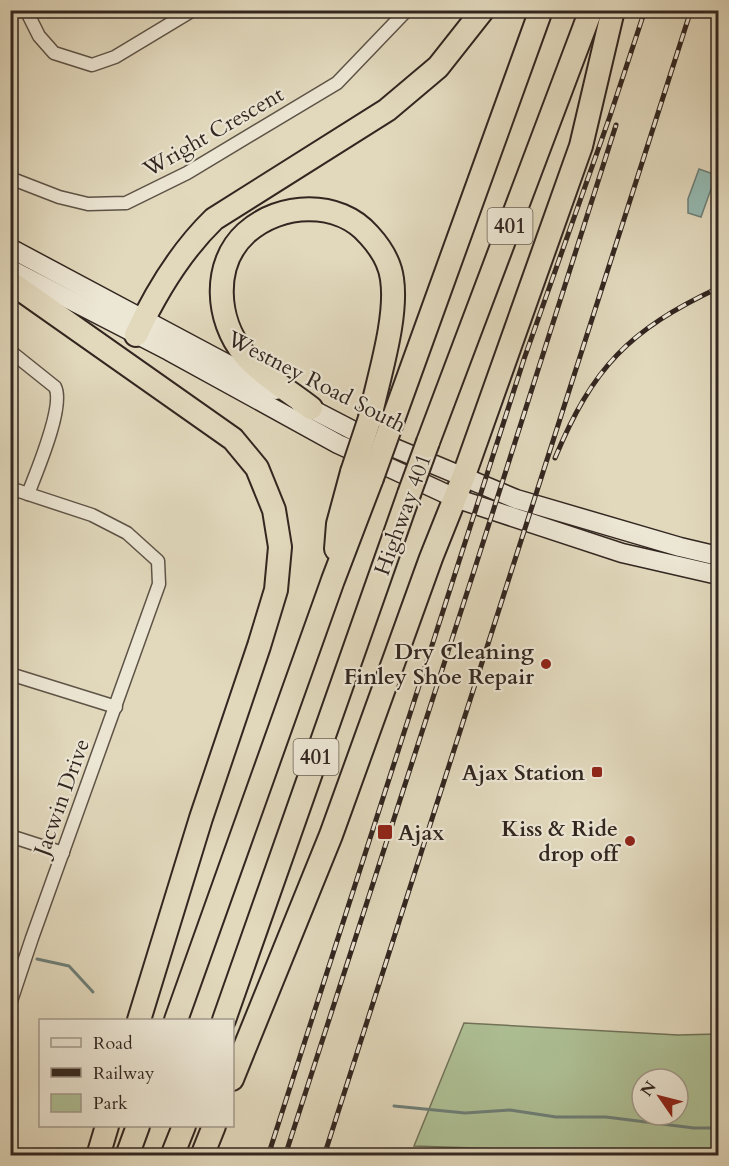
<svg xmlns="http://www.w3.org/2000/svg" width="729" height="1166" font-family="Cardo,serif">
<rect width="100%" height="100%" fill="#e2d9bd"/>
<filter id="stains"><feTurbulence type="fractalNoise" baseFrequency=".00333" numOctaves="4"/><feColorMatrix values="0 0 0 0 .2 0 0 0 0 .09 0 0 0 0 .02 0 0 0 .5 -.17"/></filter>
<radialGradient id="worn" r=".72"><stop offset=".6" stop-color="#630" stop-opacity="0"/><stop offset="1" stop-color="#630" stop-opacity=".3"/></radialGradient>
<path fill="#aec095" stroke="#70735a" stroke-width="1.5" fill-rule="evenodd" d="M464 1023 678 1035 718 1034V1155L570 1156 505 1149 414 1146ZM642 1079H678V1115H642Z"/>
<polygon fill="#95bab2" stroke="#6d7f78" stroke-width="1.5" points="699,169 716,175 701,217 688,213 688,199"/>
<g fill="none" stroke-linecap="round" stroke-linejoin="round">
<g stroke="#6d7f78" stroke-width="3">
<polyline points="10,953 19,955"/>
<polyline points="37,959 69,966 93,992"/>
<polyline points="394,1106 465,1113 510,1110 556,1117 606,1117 694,1128 718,1128"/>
</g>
<defs>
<g id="minor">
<polyline points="26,10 39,36 54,53 92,65 115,57 193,10"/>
<polyline points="10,178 59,197 88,204 126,203 187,173 337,83 407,10"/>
<path d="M10 351 55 387C65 406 36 473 28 494"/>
<polyline points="10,488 92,515 127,533 158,561 159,584 32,938 10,1004"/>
<polyline points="10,674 116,707"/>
<polyline points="10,836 63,853"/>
</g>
<g id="secondary">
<polyline points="10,248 276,390"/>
<polyline points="10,269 169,351 338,444 455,498 622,553 718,575"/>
<polyline points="300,403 354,431 516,499 680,547 718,556"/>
</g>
<g id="motorway">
<polyline points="10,282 233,439 257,468 274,510 280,547 276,590 259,646 201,818 139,1020"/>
<path d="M136 335C156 292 180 252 214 219L387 110 438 67 483 10"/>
<path d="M311 408C289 391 262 375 244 354 216 320 212 264 246 233 280 202 339 200 369 235 380 247 390 263 392 279 398 318 378 379 370 418"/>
<polyline points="390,428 541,10"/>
<polyline points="428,442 591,10"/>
<polyline points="336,549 338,524 352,472"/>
<polyline points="176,1020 333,580 372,478"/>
<polyline points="224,1020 409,494"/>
<polyline points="232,1079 331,835 431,558 463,478 581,146 613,10"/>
<polyline points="98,1156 107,1126"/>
<polyline points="127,1156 138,1126"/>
<polyline points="172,1156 184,1126"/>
<polyline points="202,1156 214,1126"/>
</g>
</defs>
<use href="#minor" stroke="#5e5347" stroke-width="15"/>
<use href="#secondary" stroke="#322620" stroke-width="21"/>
<use href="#motorway" stroke="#322620" stroke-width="26"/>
<use href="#minor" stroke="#ece6d4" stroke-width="12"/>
<use href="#secondary" stroke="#ece6d4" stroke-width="18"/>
<use href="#motorway" stroke="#e2d9bd" stroke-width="22"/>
<defs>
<g id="rail">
<path d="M555 458C593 367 629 330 718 288"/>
<polyline points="268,1156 524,359 610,116 645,10"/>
<polyline points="285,1156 474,571 616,125"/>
<polyline points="324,1156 691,10"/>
</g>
</defs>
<use href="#rail" stroke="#322620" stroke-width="5"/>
<use href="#rail" stroke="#ece6d4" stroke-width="3" stroke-dasharray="9" stroke-linecap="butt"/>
<defs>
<g id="motorway-bridge">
<polyline points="352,472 370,418"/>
<polyline points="372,478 390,428"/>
<polyline points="409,494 428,442"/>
</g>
</defs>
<use href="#motorway-bridge" stroke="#322620" stroke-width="26" stroke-linecap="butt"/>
<use href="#motorway-bridge" stroke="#e2d9bd" stroke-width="22"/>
</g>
<g fill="#8f2418" stroke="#ece6d4" stroke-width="2">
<circle cx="546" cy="664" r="6"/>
<rect x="591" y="766" width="12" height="12" rx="3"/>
<rect x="377" y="824" width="16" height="16" rx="3"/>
<circle cx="630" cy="841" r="6"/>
</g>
<g text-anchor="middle" stroke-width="4.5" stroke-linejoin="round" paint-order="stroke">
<g fill="#ece6d4" stroke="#6a6056" stroke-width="1.5">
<rect x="487.5" y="208" width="45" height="36" rx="4.5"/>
<rect x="293.5" y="739" width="45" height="36" rx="4.5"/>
</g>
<g font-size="21" font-weight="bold" fill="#322620">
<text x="510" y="233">401</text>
<text x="316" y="764">401</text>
</g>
<g font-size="22" fill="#322620" stroke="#ece6d4">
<text transform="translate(213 131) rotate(-30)" y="8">Wright Crescent</text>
<text transform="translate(317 381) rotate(27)" y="8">Westney Road South</text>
<text transform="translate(402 514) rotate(-70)" y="8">Highway 401</text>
<text transform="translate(61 797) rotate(-70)" y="8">Jacwin Drive</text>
</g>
<g font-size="22" font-weight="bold" fill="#322620" stroke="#ece6d4" text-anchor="end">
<text x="534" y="659">Dry Cleaning<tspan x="534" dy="25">Finley Shoe Repair</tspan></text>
<text x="585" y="780">Ajax Station</text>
<text x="618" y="836">Kiss &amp; Ride<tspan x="618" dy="25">drop off</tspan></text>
<text x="398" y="840" text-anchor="start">Ajax</text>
</g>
</g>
<rect width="729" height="1166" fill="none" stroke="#e2d9bd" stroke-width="36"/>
<rect x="12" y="12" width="705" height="1142" fill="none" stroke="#322620" stroke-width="3"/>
<rect x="18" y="18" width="693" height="1130" fill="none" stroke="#322620" stroke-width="1.5"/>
<rect x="39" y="1019" width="195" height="108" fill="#ece6d4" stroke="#a2998c" stroke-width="1.5"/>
<rect x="51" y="1038" width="30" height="9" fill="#ece6d4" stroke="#a2998c" stroke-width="1.5"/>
<text x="93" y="1049" font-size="18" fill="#322620">Road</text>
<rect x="51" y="1068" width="30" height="9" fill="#322620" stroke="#a2998c" stroke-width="1.5"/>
<text x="93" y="1079" font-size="18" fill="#322620">Railway</text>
<rect x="51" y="1094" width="30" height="18" fill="#aec095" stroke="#a2998c" stroke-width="1.5"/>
<text x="93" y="1109" font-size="18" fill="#322620">Park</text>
<g transform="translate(660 1097) rotate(305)"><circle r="28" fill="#ece6d4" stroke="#a2998c" stroke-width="1.5"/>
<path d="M0-4.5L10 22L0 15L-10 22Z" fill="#8f2418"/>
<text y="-9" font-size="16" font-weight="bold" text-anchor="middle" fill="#322620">N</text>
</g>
<rect width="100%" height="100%" filter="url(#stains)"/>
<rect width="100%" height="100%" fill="url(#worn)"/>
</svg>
